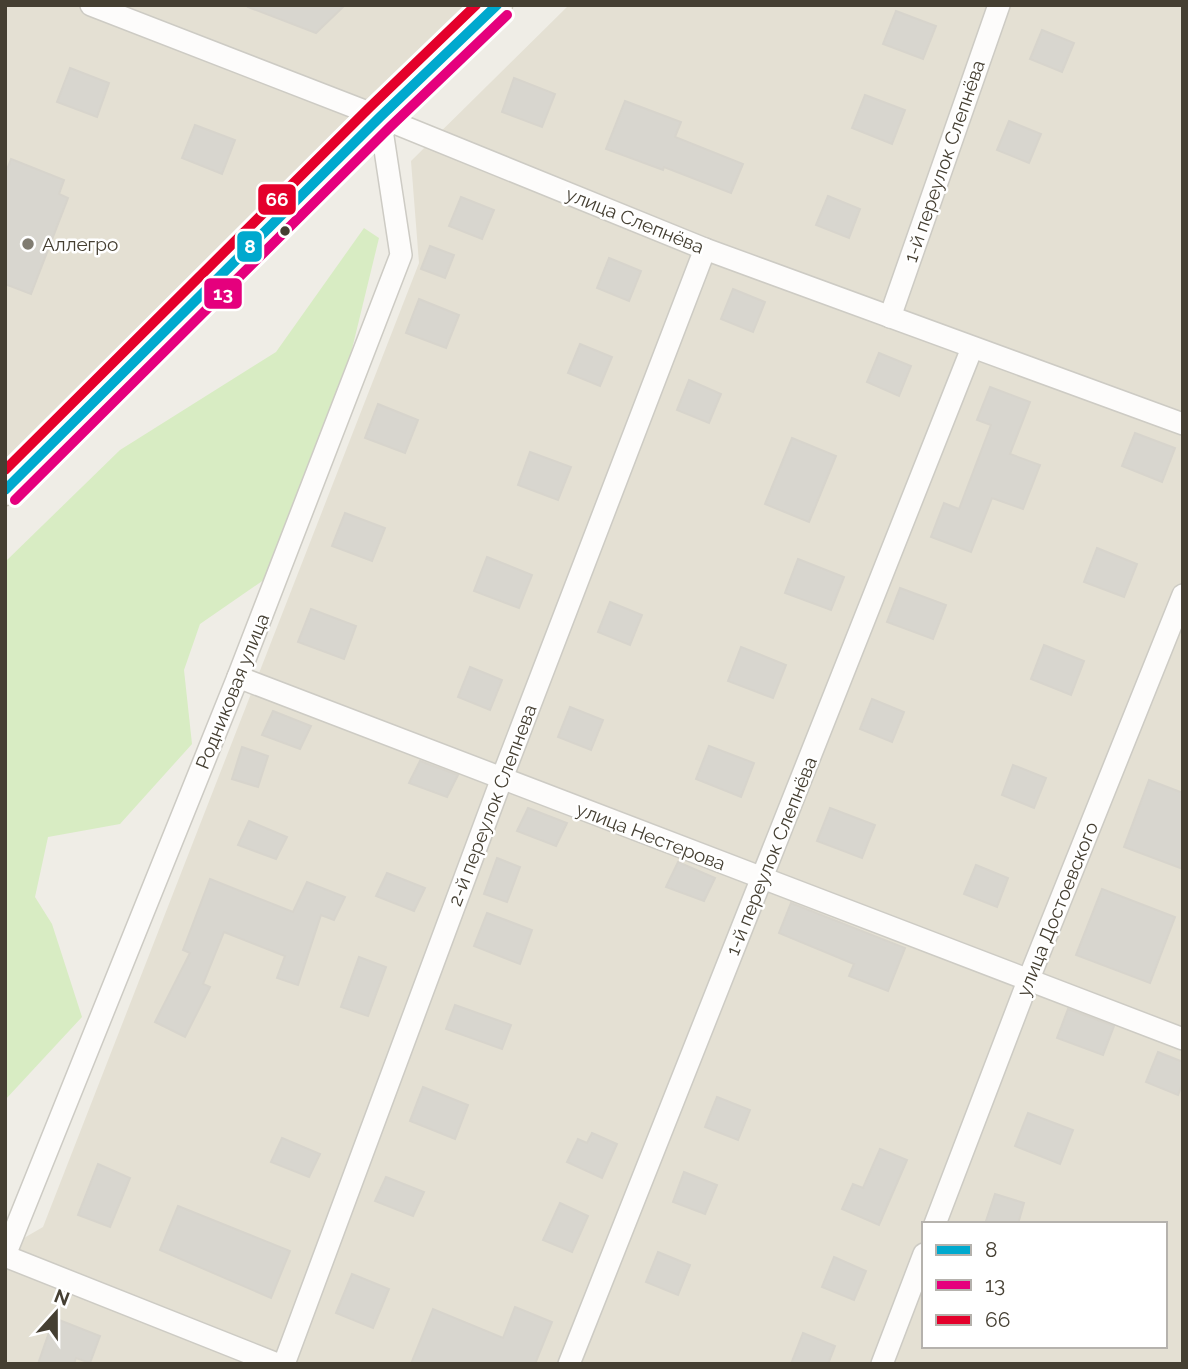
<svg xmlns="http://www.w3.org/2000/svg" width="1188" height="1369" font-family="Raleway,sans-serif">
<rect width="100%" height="100%" fill="#efede6"/>
<g fill="#e4e0d3" fill-rule="evenodd">
<polygon points="5,5 484,5 5,473"/>
<path d="M569 5H1183V1364H5V1249L43 1227 419 263 411 161ZM924 1224H1165V1346H924Z"/>
</g>
<polygon fill="#d8ecc3" points="364,228 379,238 344,382 268,577 200,624 184,670 192,744 120,824 48,837 35,897 52,924 82,1017 5,1100 5,562 120,450 276,352"/>
<g fill="#d8d6cf" stroke="#d7d4cc" stroke-width="2">
<polygon points="249,5 345,5 316,33 248,7"/>
<polygon points="896,11 936,26 923,59 883,44"/>
<polygon points="1042,30 1074,43 1062,72 1030,59"/>
<polygon points="70,68 109,83 97,117 57,102"/>
<polygon points="514,78 555,94 542,127 502,112"/>
<polygon points="865,95 905,110 892,144 852,128"/>
<polygon points="625,101 681,122 675,137 743,164 731,193 664,167 663,170 606,149"/>
<polygon points="1009,121 1041,134 1029,163 997,150"/>
<polygon points="195,125 235,140 222,174 182,158"/>
<polygon points="11,159 64,180 59,194 68,198 31,294 5,284 5,175"/>
<polygon points="828,196 860,209 849,238 816,225"/>
<polygon points="461,197 494,210 482,239 449,226"/>
<polygon points="430,246 454,255 445,278 421,269"/>
<polygon points="609,258 641,271 629,301 597,288"/>
<polygon points="733,289 765,302 753,332 721,319"/>
<polygon points="419,299 459,315 446,348 406,333"/>
<polygon points="580,344 612,357 600,386 568,373"/>
<polygon points="879,353 911,366 899,396 867,382"/>
<polygon points="689,380 721,394 709,423 677,410"/>
<polygon points="990,387 1030,402 1010,454 1040,465 1023,509 992,498 971,552 931,537 944,503 959,509 991,425 977,420"/>
<polygon points="378,404 418,420 405,453 365,438"/>
<polygon points="1135,433 1175,448 1162,482 1122,466"/>
<polygon points="792,438 836,456 809,522 765,504"/>
<polygon points="530,452 571,467 558,500 518,485"/>
<polygon points="345,513 385,528 372,561 332,546"/>
<polygon points="1097,548 1137,564 1124,597 1084,582"/>
<polygon points="487,557 532,575 519,608 474,591"/>
<polygon points="798,559 844,577 831,610 785,593"/>
<polygon points="900,588 946,605 933,639 887,622"/>
<polygon points="610,602 642,615 630,645 598,632"/>
<polygon points="311,609 356,626 344,659 298,642"/>
<polygon points="1044,645 1084,661 1071,695 1031,679"/>
<polygon points="741,647 786,665 773,698 728,681"/>
<polygon points="470,667 502,680 490,710 458,697"/>
<polygon points="872,699 904,712 892,742 860,729"/>
<polygon points="570,707 603,720 591,750 558,737"/>
<polygon points="273,711 311,726 300,749 262,735"/>
<polygon points="709,746 754,763 741,797 696,779"/>
<polygon points="242,747 268,756 258,787 232,779"/>
<polygon points="420,761 458,775 447,797 409,783"/>
<polygon points="1013,765 1046,778 1034,808 1002,795"/>
<polygon points="1149,780 1183,793 1183,869 1124,847"/>
<polygon points="528,808 567,823 556,846 517,831"/>
<polygon points="830,808 875,825 862,858 817,841"/>
<polygon points="249,821 287,837 276,859 238,845"/>
<polygon points="497,858 520,867 507,902 484,894"/>
<polygon points="678,862 715,878 704,901 666,887"/>
<polygon points="976,865 1008,878 997,907 964,894"/>
<polygon points="387,873 425,888 414,911 376,896"/>
<polygon points="210,879 293,912 307,882 345,897 334,920 321,915 298,985 277,978 285,956 224,932 203,984 210,987 185,1037 155,1022 190,953 183,950"/>
<polygon points="1102,889 1175,917 1150,983 1076,955"/>
<polygon points="791,903 905,948 888,991 849,976 854,964 779,933"/>
<polygon points="487,913 532,930 520,964 474,946"/>
<polygon points="359,957 386,967 368,1016 341,1007"/>
<polygon points="455,1005 511,1025 502,1049 446,1029"/>
<polygon points="1068,1009 1114,1026 1103,1055 1057,1038"/>
<polygon points="1158,1052 1183,1062 1183,1083 1178,1095 1146,1082"/>
<polygon points="423,1087 468,1105 455,1139 410,1121"/>
<polygon points="717,1097 750,1110 738,1140 705,1127"/>
<polygon points="1028,1113 1073,1130 1060,1164 1015,1146"/>
<polygon points="592,1133 617,1144 602,1178 567,1162 578,1139 587,1143"/>
<polygon points="282,1138 320,1154 309,1177 271,1162"/>
<polygon points="880,1149 907,1160 879,1225 842,1209 853,1184 863,1188"/>
<polygon points="98,1164 130,1178 110,1227 78,1215"/>
<polygon points="684,1172 717,1185 705,1214 673,1202"/>
<polygon points="386,1177 424,1192 413,1216 375,1201"/>
<polygon points="995,1194 1024,1203 1018,1224 985,1224"/>
<polygon points="560,1203 588,1216 572,1252 543,1240"/>
<polygon points="178,1206 290,1251 271,1298 160,1250"/>
<polygon points="658,1252 690,1265 678,1295 646,1282"/>
<polygon points="834,1257 866,1271 854,1300 822,1287"/>
<polygon points="352,1274 389,1289 373,1328 336,1313"/>
<polygon points="515,1307 552,1322 535,1364 411,1364 433,1309 503,1338"/>
<polygon points="54,1318 100,1336 90,1363 76,1358 74,1364 38,1364"/>
<polygon points="803,1333 835,1346 828,1364 791,1364"/>
</g>
<g fill="none" stroke-linecap="round" stroke-linejoin="round">
<defs>
<g id="street">
<polyline points="91,5 380,117 705,249 1183,424"/>
<polyline points="890,317 999,5"/>
<polyline points="238,677 1183,1039"/>
<polyline points="935,1224 1028,981 1183,595"/>
<polyline points="5,1255 238,677 401,255 380,117"/>
<polyline points="5,1256 277,1364"/>
<polyline points="284,1364 502,778 705,249"/>
<polyline points="569,1364 972,348"/>
<polyline points="882,1364 924,1254"/>
</g>
<polyline id="secondary" points="5,490 380,117 497,5"/>
</defs>
<use href="#street" stroke="#cdcbc4" stroke-width="24"/>
<use href="#secondary" stroke="#cfccbd" stroke-width="33"/>
<use href="#street" stroke="#fdfcfb" stroke-width="21"/>
<use href="#secondary" stroke="#f6f4ed" stroke-width="30"/>
<defs>
<polyline id="bus-1" points="5,490 380,117 497,5"/>
<polyline id="bus-2" points="15,500 390,127 507,15"/>
<polyline id="bus-3" points="5,470 370,107 476,5"/>
</defs>
<use href="#bus-1" stroke="#fff" stroke-width="16"/>
<use href="#bus-2" stroke="#fff" stroke-width="16"/>
<use href="#bus-3" stroke="#fff" stroke-width="16"/>
<use href="#bus-1" stroke="#00a9ce" stroke-width="10"/>
<use href="#bus-2" stroke="#e5007d" stroke-width="10"/>
<use href="#bus-3" stroke="#e4002b" stroke-width="10"/>
</g>
<circle fill="#453f32" stroke="#fff" stroke-width="2.5" cx="285" cy="231" r="6"/>
<circle fill="#807c71" stroke="#fff" stroke-width="2.5" cx="28" cy="244" r="7"/>
<g text-anchor="middle" stroke-width="5" stroke-linejoin="round" paint-order="stroke">
<g font-size="19" fill="#453f32" stroke="#fff">
<text transform="translate(944 161) rotate(-71)" y="7">1-й переулок Слепнёва</text>
<text transform="translate(635 220) rotate(22)" y="7">улица Слепнёва</text>
<text transform="translate(232 691) rotate(-68)" y="7">Родниковая улица</text>
<text transform="translate(492 805) rotate(-69)" y="7">2-й переулок Слепнева</text>
<text transform="translate(651 836) rotate(21)" y="7">улица Нестерова</text>
<text transform="translate(771 856) rotate(-68)" y="7">1-й переулок Слепнёва</text>
<text transform="translate(1057 909) rotate(-68)" y="7">улица Достоевского</text>
</g>
<g font-size="19" fill="#453f32" stroke="#fff" text-anchor="start">
<text x="42" y="251">Аллегро</text>
</g>
</g>
<g stroke="#fff" stroke-width="2.5">
<rect x="257" y="183" width="40" height="33" rx="7" fill="#e4002b"/>
<rect x="236" y="230" width="27" height="33" rx="7" fill="#00a9ce"/>
<rect x="203" y="277" width="40" height="33" rx="7" fill="#e5007d"/>
</g>
<g font-size="19" text-anchor="middle" font-weight="bold" fill="#fff">
<text x="277" y="206">66</text>
<text x="250" y="253">8</text>
<text x="223" y="300">13</text>
</g>
<rect width="1188" height="1369" fill="none" stroke="#453f32" stroke-width="14"/>
<rect x="922" y="1222" width="245" height="126" fill="#ffffff" stroke="#b5b2ad" stroke-width="2"/>
<rect x="936" y="1245" width="35" height="10" fill="#00a9ce" stroke="#b5b2ad" stroke-width="2"/>
<text x="985" y="1257" font-size="21" fill="#453f32">8</text>
<rect x="936" y="1280" width="35" height="10" fill="#e5007d" stroke="#b5b2ad" stroke-width="2"/>
<text x="985" y="1292" font-size="21" fill="#453f32">13</text>
<rect x="936" y="1315" width="35" height="10" fill="#e4002b" stroke="#b5b2ad" stroke-width="2"/>
<text x="985" y="1327" font-size="21" fill="#453f32">66</text>
<g transform="translate(56 1313) rotate(21)" stroke="#ffffff" stroke-width="5" paint-order="stroke">
<path d="M0-5L12 26L0 18L-12 26Z" fill="#453f32"/>
<text y="-10" font-size="19" font-weight="bold" text-anchor="middle" fill="#453f32">N</text>
</g>
</svg>
